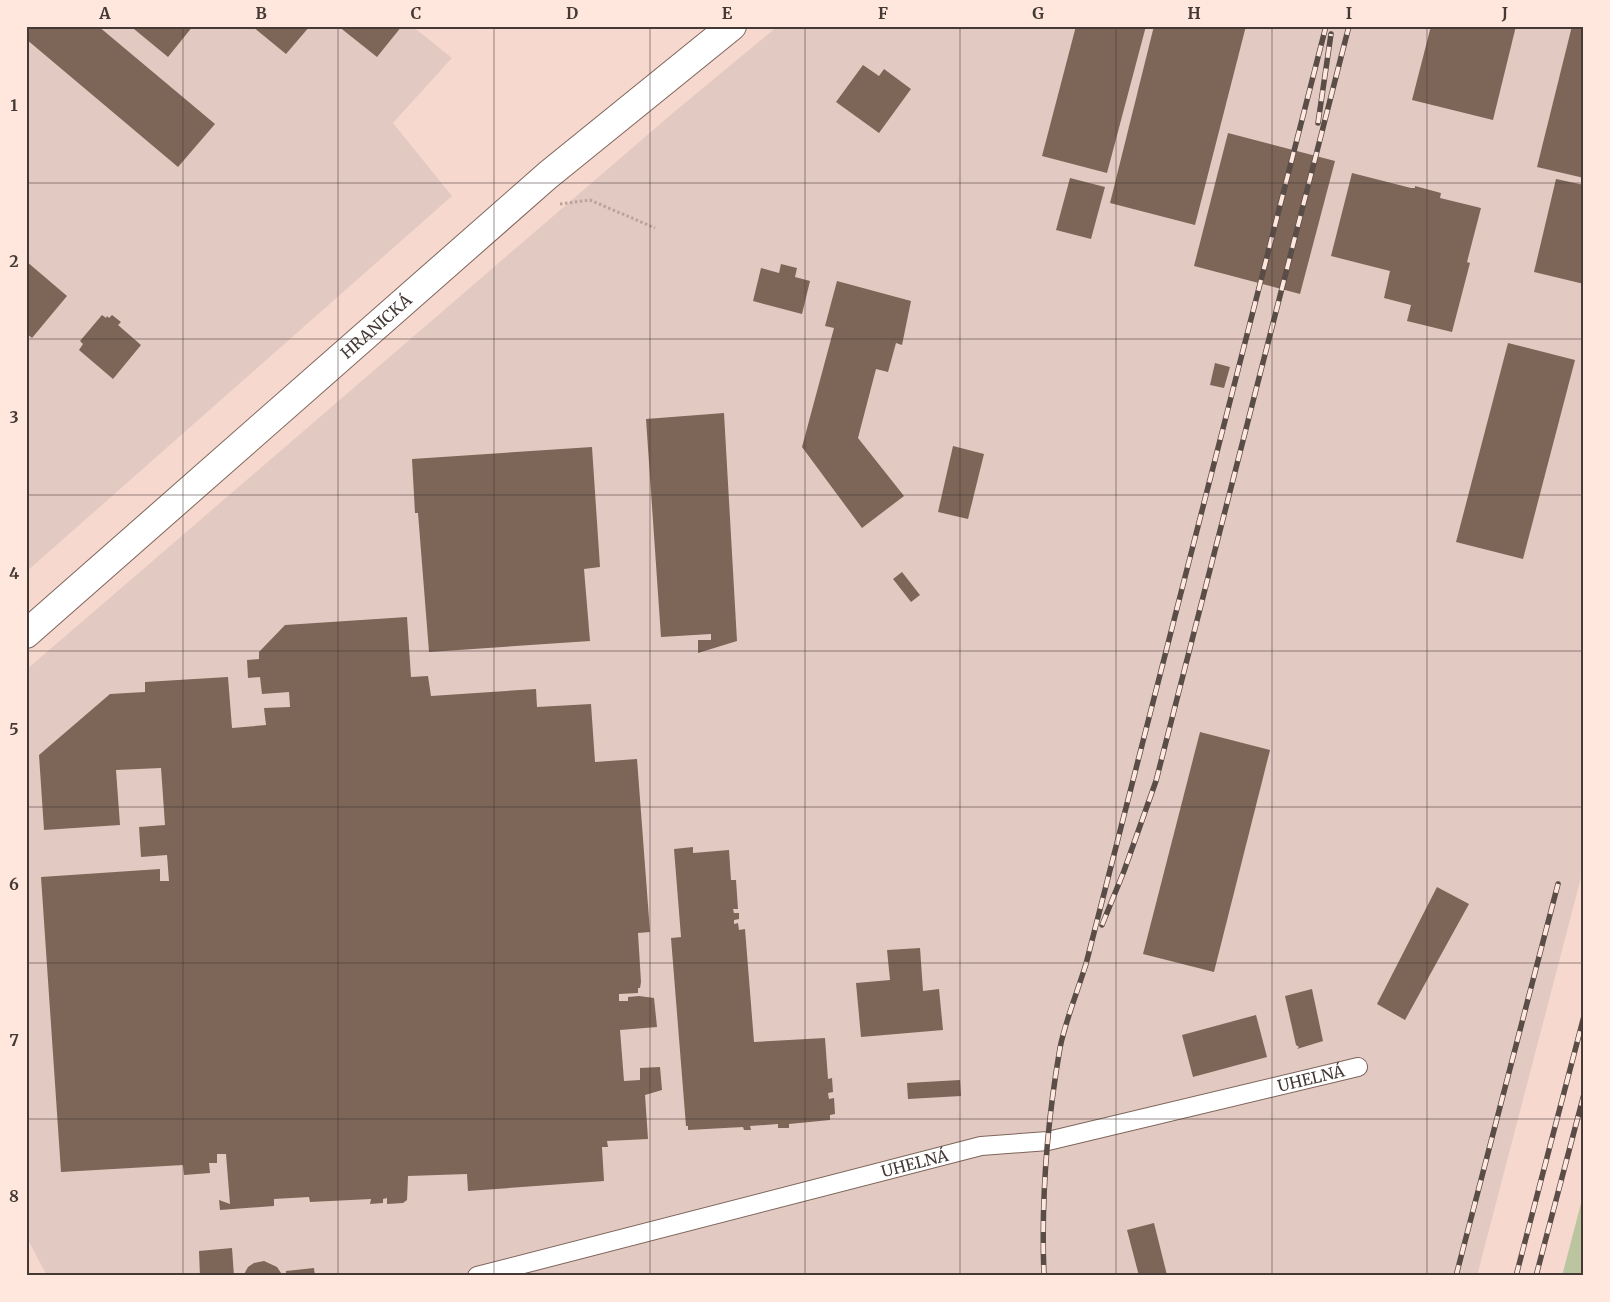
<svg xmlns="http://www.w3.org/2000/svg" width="1610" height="1302" font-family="Merriweather,serif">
<rect width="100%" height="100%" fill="#f6d8ce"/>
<g fill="#e2cac2">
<polygon points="26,26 412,26 452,58 393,123 452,196 26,572"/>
<polygon points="778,26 1584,26 1584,866 1477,1276 47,1276 26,1236 26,670 674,112"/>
</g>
<polygon fill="#bbc59f" points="1584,1192 1584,1276 1562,1276"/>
<g fill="#7d6558">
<polygon points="26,26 98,26 215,124 178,167 26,39"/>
<polygon points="137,26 193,26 168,57 134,29"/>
<polygon points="252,26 310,26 286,54"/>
<polygon points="338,26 402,26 377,57"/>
<polygon points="1076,26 1146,26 1107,173 1042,156"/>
<polygon points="1154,26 1246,26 1195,225 1110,203"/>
<polygon points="1431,26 1516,26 1493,120 1412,100"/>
<polygon points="1572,26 1584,26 1584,178 1537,167"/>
<polygon points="863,65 879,76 884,69 911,89 879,133 836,102"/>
<polygon points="1228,133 1335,161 1300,294 1194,266"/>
<polygon points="1352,173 1411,188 1415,188 1415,186 1441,193 1440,198 1481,208 1467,262 1470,263 1452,332 1407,321 1411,305 1384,298 1390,271 1331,256"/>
<polygon points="1070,178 1105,187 1091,239 1056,230"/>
<polygon points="1556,179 1584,185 1584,284 1534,272"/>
<polygon points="26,261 67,296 32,338 26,333"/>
<polygon points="781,264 797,268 795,277 810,281 802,314 753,301 761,268 779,273"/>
<polygon points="837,281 911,301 902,345 896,343 888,372 876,369 858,438 904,496 862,528 802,447 834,328 825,326"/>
<polygon points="102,315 106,318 107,316 109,318 112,315 121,322 118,325 141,345 113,379 79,350 83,344 80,341"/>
<polygon points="1508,343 1575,360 1523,559 1456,542"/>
<polygon points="1215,363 1230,367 1224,388 1210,385"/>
<polygon points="724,413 737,641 698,653 698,640 711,640 711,634 661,637 646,419"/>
<polygon points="953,446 984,454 968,519 938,512"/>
<polygon points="592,447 600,567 584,569 590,641 429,652 418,513 415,513 412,459"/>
<polygon points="902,572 920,595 911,602 893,579"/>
<polygon points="407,617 411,677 428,676 431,696 536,689 537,707 591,704 595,762 637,759 650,932 638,933 641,982 640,988 638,988 638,993 619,994 619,1001 628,1001 628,997 639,996 654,998 657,1027 620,1030 624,1081 640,1080 640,1068 660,1067 662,1090 645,1095 648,1139 607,1141 608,1147 602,1147 604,1181 468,1191 467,1174 408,1176 407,1200 403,1203 387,1204 387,1198 383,1199 383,1203 370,1204 371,1199 310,1202 309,1197 274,1199 274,1206 220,1210 219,1200 230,1204 226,1154 217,1154 217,1163 209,1163 210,1173 184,1175 183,1165 61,1172 41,877 160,869 160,881 169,881 167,855 141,857 139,827 165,825 161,768 116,770 120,825 44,830 39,755 110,694 145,692 145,682 228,677 232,728 266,725 264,708 290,707 289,692 262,694 260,677 248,678 247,660 259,659 259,652 285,625"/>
<polygon points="1200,732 1270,750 1214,972 1143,954"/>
<polygon points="693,847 693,853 729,850 731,880 736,880 738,909 733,909 734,913 739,913 739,919 734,920 734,924 738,923 739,930 745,929 754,1042 825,1038 828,1079 832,1078 833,1092 828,1093 829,1099 834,1098 835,1114 830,1115 830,1120 789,1124 789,1128 778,1128 778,1124 750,1126 751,1130 744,1130 743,1127 688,1130 688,1126 686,1126 671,938 681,937 674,849"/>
<polygon points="1437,887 1469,904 1405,1020 1377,1004"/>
<polygon points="920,948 923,991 939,989 943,1030 861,1037 856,983 890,980 887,950"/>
<polygon points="1312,989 1323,1041 1297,1049 1299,1047 1296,1045 1285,996"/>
<polygon points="1256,1015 1267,1057 1193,1077 1182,1035"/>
<polygon points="960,1080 961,1096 908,1099 907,1083"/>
<polygon points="1154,1223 1167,1275 1139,1276 1127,1230"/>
<polygon points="232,1248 234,1276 200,1276 199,1251"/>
<polygon points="264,1261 277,1267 283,1276 243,1276 248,1267 254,1263"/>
<polygon points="314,1268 315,1276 286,1276 286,1271"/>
</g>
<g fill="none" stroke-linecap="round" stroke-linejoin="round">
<defs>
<g id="service">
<path id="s1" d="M477 1276 981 1146 1048 1141 1358 1067"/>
</g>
<g id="tertiary">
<path id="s2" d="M26 634 548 175 732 26"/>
</g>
</defs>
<use href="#service" stroke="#7e655b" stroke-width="20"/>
<use href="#tertiary" stroke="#7e655b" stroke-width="30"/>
<polyline stroke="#bba39b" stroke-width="3" stroke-dasharray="2.5 2.5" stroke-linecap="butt" points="560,204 590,200 655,228"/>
<use href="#service" stroke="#fff" stroke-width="18"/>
<use href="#tertiary" stroke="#fff" stroke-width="28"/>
<defs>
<g id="rail">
<polyline points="1318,123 1331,34"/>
<polyline points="1102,925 1124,871 1156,781 1349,26"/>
<path d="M1044 1276C1041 1200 1047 1123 1060 1048 1065 1022 1078 990 1086 964L1326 26"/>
<polyline points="1456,1276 1558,884"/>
<polyline points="1516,1276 1584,1016"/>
<polyline points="1536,1276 1584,1094"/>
</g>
</defs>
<use href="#rail" stroke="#5a4c47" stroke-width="5.5"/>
<use href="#rail" stroke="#ffe7de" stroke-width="4" stroke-dasharray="11" stroke-linecap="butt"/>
</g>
<path fill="none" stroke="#453935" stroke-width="1" stroke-opacity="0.55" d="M183 26V1276M338 26V1276M494 26V1276M650 26V1276M805 26V1276M960 26V1276M1116 26V1276M1272 26V1276M1427 26V1276M26 183H1584M26 339H1584M26 495H1584M26 651H1584M26 807H1584M26 963H1584M26 1119H1584"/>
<g text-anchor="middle" stroke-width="5" stroke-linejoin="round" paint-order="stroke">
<g font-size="16" fill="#453935" stroke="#ffe7de">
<text dy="6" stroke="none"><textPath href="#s2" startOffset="466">HRANICKÁ</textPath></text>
<text dy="6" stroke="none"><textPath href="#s1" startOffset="858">UHELNÁ</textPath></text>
<text dy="6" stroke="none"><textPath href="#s1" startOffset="452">UHELNÁ</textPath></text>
</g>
</g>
<rect width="1610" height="1302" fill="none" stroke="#ffe7de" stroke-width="55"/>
<rect x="28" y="28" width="1554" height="1246" fill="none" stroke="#453935" stroke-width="2"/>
<g font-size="16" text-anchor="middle" font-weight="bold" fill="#453935">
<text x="105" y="19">A</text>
<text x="261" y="19">B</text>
<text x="416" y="19">C</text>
<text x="572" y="19">D</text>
<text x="727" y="19">E</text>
<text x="883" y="19">F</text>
<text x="1038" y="19">G</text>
<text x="1194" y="19">H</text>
<text x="1349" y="19">I</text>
<text x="1505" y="19">J</text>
<text x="14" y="111">1</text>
<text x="14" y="267">2</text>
<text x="14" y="423">3</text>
<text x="14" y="579">4</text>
<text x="14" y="735">5</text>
<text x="14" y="890">6</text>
<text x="14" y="1046">7</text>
<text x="14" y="1202">8</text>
</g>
</svg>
